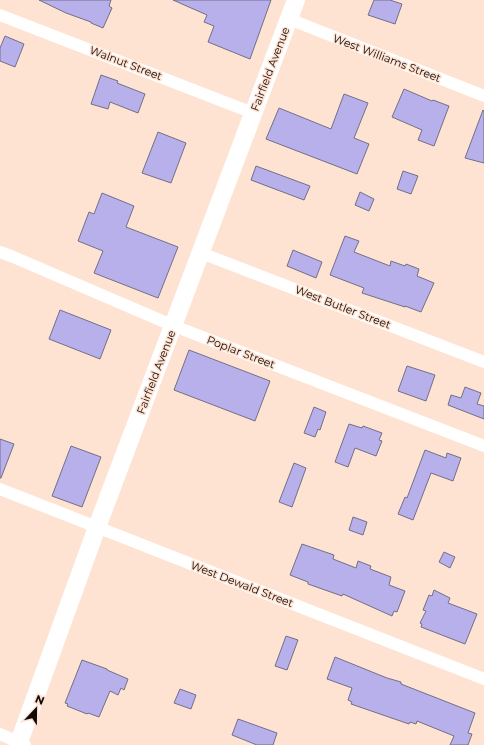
<svg xmlns="http://www.w3.org/2000/svg" width="484" height="745" font-family="Montserrat,sans-serif">
<rect width="100%" height="100%" fill="#fee3d3"/>
<g fill="#b8b0eb" stroke="#726f87">
<polygon points="39,0 111,0 109,6 112,8 103,28 91,23 91,22 66,13"/>
<polygon points="173,0 271,0 250,59 208,42 214,26 204,22 207,15"/>
<polygon points="374,0 390,0 402,4 395,24 368,15"/>
<polygon points="5,36 24,44 15,67 0,61 0,48"/>
<polygon points="101,75 118,81 117,83 145,94 138,113 110,102 108,109 91,104"/>
<polygon points="404,89 432,101 433,100 449,106 434,146 418,140 422,130 392,117"/>
<polygon points="344,94 368,103 354,138 369,144 357,174 266,139 279,108 331,129"/>
<polygon points="483,110 484,111 484,163 465,158"/>
<polygon points="158,132 186,143 171,183 142,173"/>
<polygon points="256,166 310,186 304,200 251,180"/>
<polygon points="403,171 418,176 411,194 397,189"/>
<polygon points="360,192 374,199 369,211 355,205"/>
<polygon points="102,193 134,206 126,227 178,247 158,298 94,273 103,251 78,241 89,212 94,214"/>
<polygon points="345,236 359,241 354,252 390,266 391,261 405,266 406,264 419,269 417,276 434,283 421,312 405,306 405,307 362,293 364,288 330,275"/>
<polygon points="293,250 322,262 316,278 287,266"/>
<polygon points="60,310 111,330 100,359 49,339"/>
<polygon points="189,350 270,381 255,421 174,390"/>
<polygon points="407,366 435,375 426,401 398,391"/>
<polygon points="465,387 481,393 477,404 484,406 484,419 448,405 451,395 461,398"/>
<polygon points="314,407 326,412 320,430 318,429 315,437 304,433"/>
<polygon points="349,424 362,428 363,426 382,433 379,440 382,441 376,456 355,448 348,467 335,462"/>
<polygon points="0,439 14,444 1,478 0,478"/>
<polygon points="71,446 101,457 82,507 52,496"/>
<polygon points="425,450 446,458 447,453 461,458 453,481 431,473 413,520 398,514 405,497 407,498"/>
<polygon points="294,463 306,468 292,507 279,502"/>
<polygon points="353,517 367,522 363,535 349,530"/>
<polygon points="302,544 334,555 333,559 356,568 358,561 371,566 370,569 391,577 389,585 405,591 397,612 394,611 392,616 343,594 342,596 308,584 308,582 290,575"/>
<polygon points="444,552 455,557 450,568 439,562"/>
<polygon points="434,590 450,598 448,603 477,614 465,644 421,627 422,624 420,623 426,611 423,610 429,595 432,596"/>
<polygon points="286,636 298,640 287,670 275,666"/>
<polygon points="335,657 387,678 401,682 401,684 475,713 468,733 472,734 468,745 450,745 454,736 417,721 416,724 410,722 409,724 351,704 352,702 348,700 352,688 327,679"/>
<polygon points="82,660 107,669 107,670 128,679 124,690 121,688 118,695 110,691 99,717 88,713 87,714 67,706 68,704 65,703"/>
<polygon points="180,689 196,695 191,709 174,703"/>
<polygon points="238,719 277,733 273,745 257,745 232,735"/>
</g>
<g fill="none" stroke-linecap="round" stroke-linejoin="round">
<g stroke="#fff" stroke-width="12">
<polyline points="0,15 253,113"/>
<polyline points="289,19 484,96"/>
<polyline points="0,252 11,256 174,326 484,446"/>
<polyline points="201,253 484,362"/>
<polyline points="0,489 484,679"/>
<polyline points="0,734 25,745"/>
</g>
<polyline stroke="#fff" stroke-width="18" points="18,745 97,527 296,0"/>
</g>
<g text-anchor="middle" stroke-width="3" stroke-linejoin="round" paint-order="stroke">
<g font-size="11" fill="#130a06" stroke="#fee3d3">
<text transform="translate(387 58) rotate(21)" y="4">West Williams Street</text>
<text transform="translate(126 63) rotate(21)" y="4">Walnut Street</text>
<text transform="translate(270 69) rotate(-69)" y="4">Fairfield Avenue</text>
<text transform="translate(343 307) rotate(21)" y="4">West Butler Street</text>
<text transform="translate(241 352) rotate(21)" y="4">Poplar Street</text>
<text transform="translate(156 372) rotate(-69)" y="4">Fairfield Avenue</text>
<text transform="translate(242 584) rotate(21)" y="4">West Dewald Street</text>
</g>
</g>
<g transform="translate(36 709) rotate(22)" stroke="#fee3d3" stroke-width="3" paint-order="stroke">
<path d="M0-3L7 15L0 10L-7 15Z" fill="#130a06"/>
<text y="-6" font-size="11" font-weight="bold" text-anchor="middle" fill="#130a06">N</text>
</g>
</svg>
